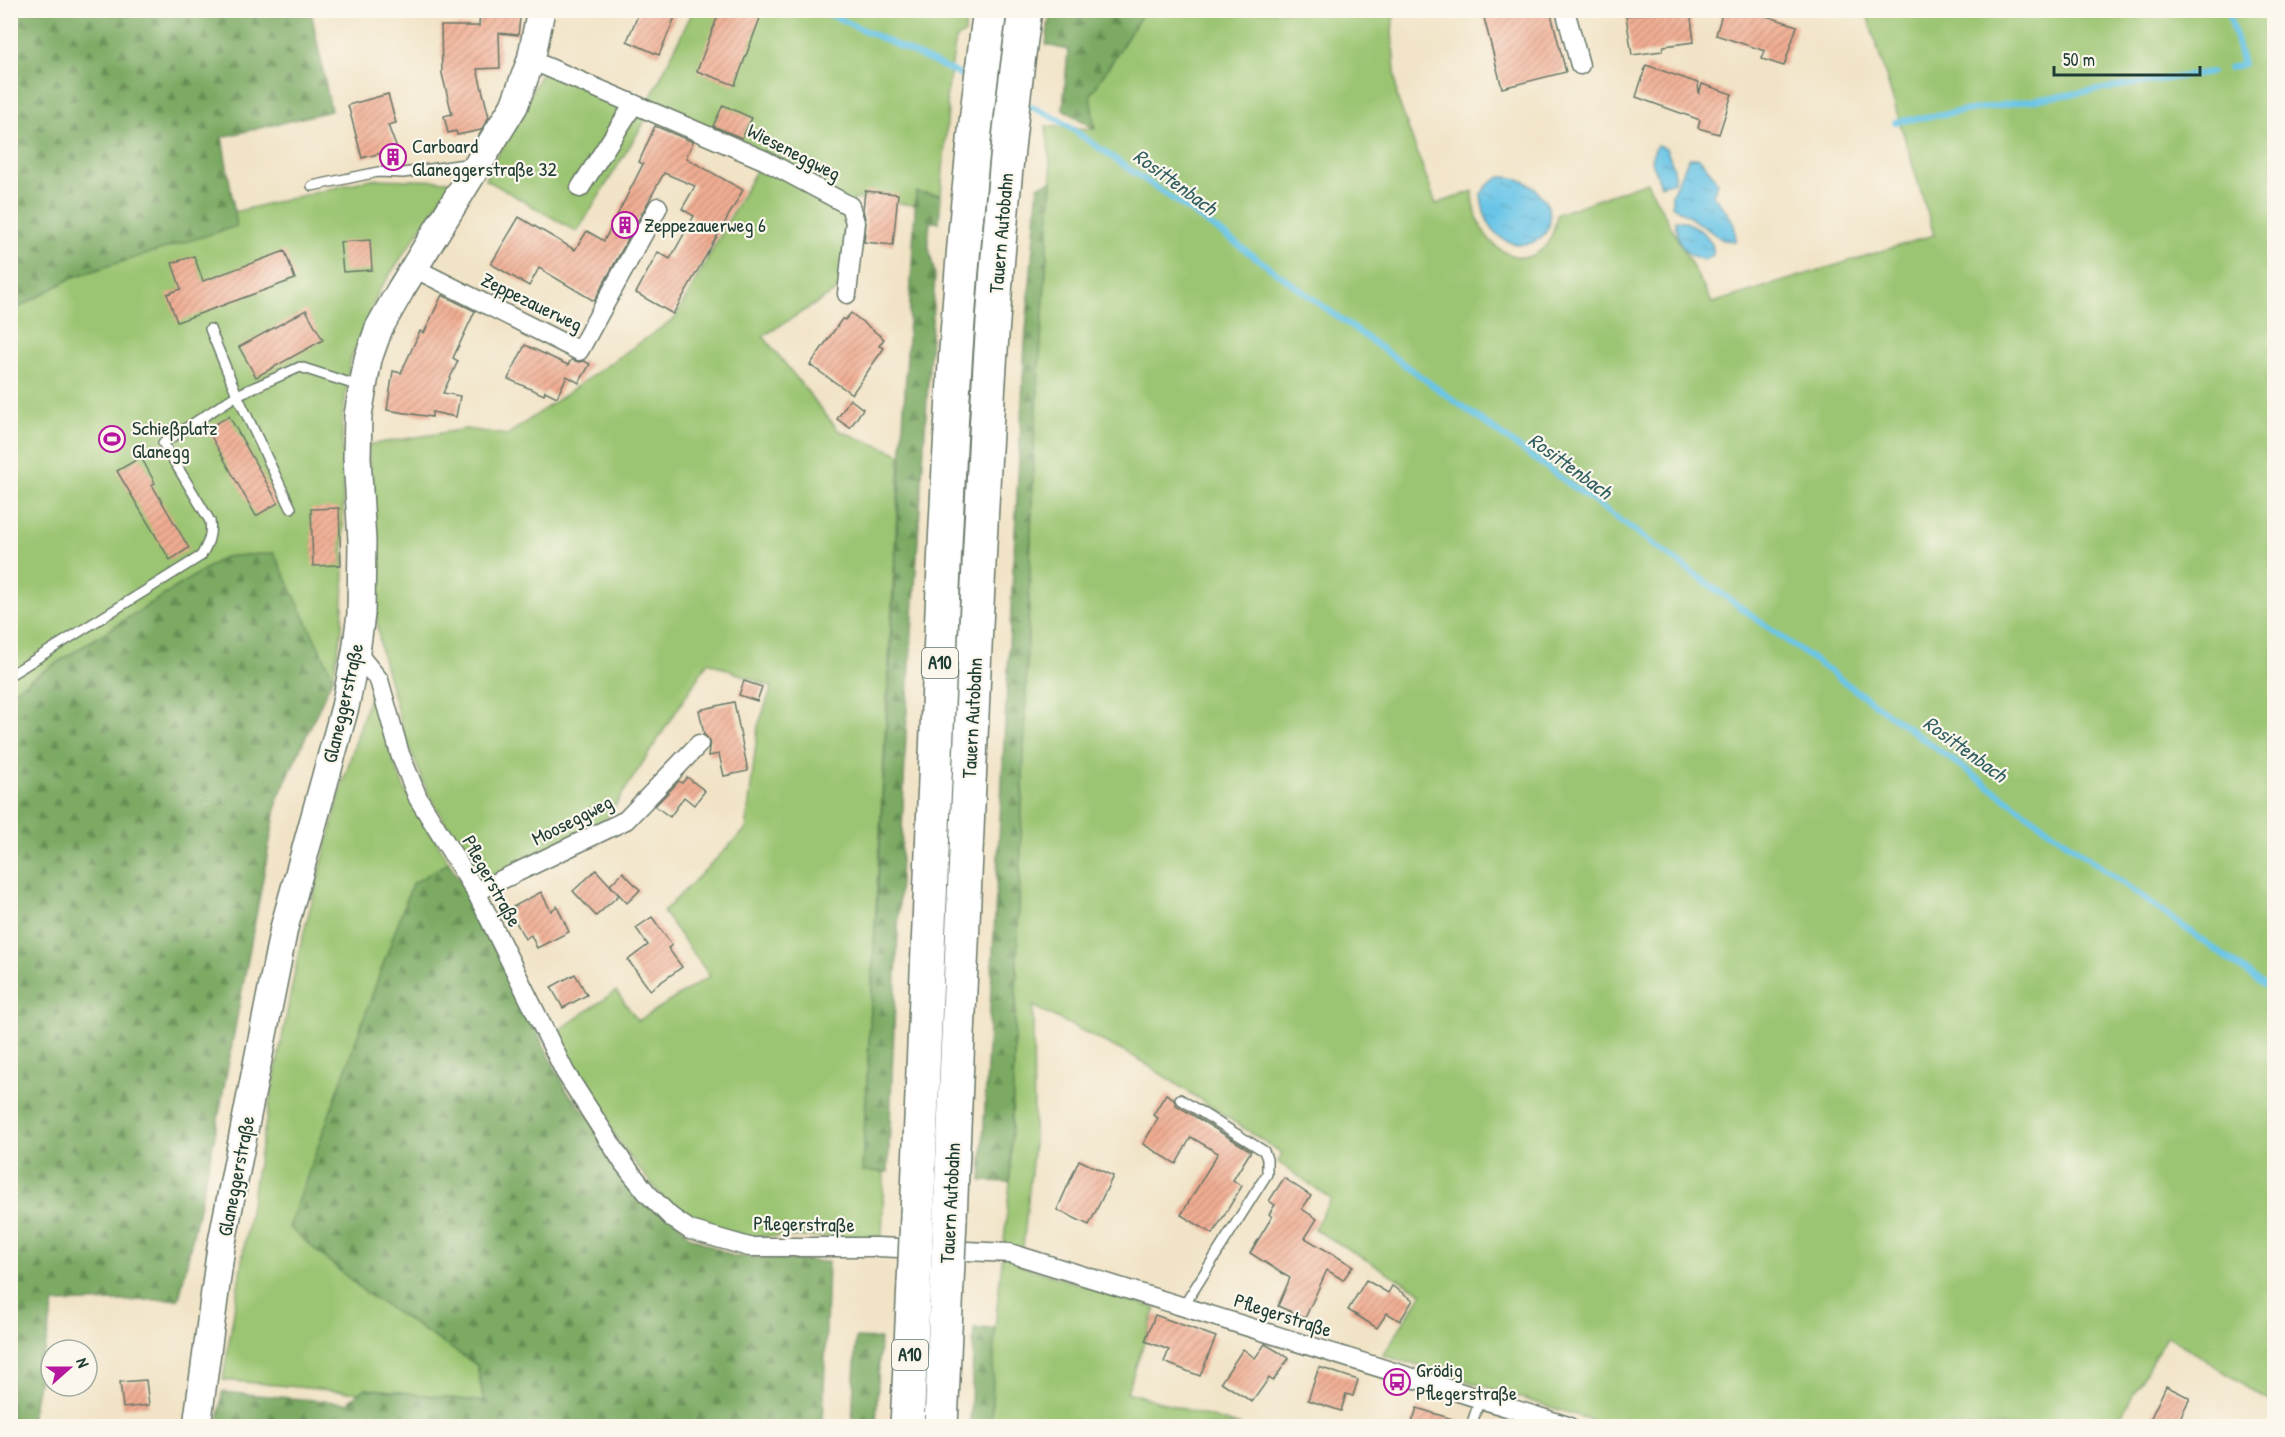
<svg xmlns="http://www.w3.org/2000/svg" width="2285" height="1437" font-family="'Patrick Hand',sans-serif">
<defs>
<pattern id="forest-firs" width="22" height="20" patternUnits="userSpaceOnUse" patternTransform="scale(1.5)"><rect width="22" height="20" fill="#7caa64"/><path d="M5 1l3.5 6h-7zM16 11l3.5 6h-7z" fill="#658c53"/></pattern>
<pattern id="water-ripples" width="26" height="14" patternUnits="userSpaceOnUse" patternTransform="scale(1.5)"><rect width="26" height="14" fill="#69c5e7"/><path d="M2 4q2-2 4 0t4 0M15 11q2-2 4 0t4 0" fill="none" stroke="#56a1bc"/></pattern>
<pattern id="building-hatch" width="6" height="6" patternUnits="userSpaceOnUse" patternTransform="scale(1.5)"><rect width="6" height="6" fill="#f1ad93"/><path d="M-1 1l2-2M0 6l6-6M5 7l2-2" fill="none" stroke="#c38e79"/></pattern>
</defs>
<rect width="100%" height="100%" fill="#fbf7ec"/>
<filter id="ink" filterUnits="userSpaceOnUse"><feTurbulence type="fractalNoise" baseFrequency=".0167" numOctaves="2"/><feDisplacementMap in="SourceGraphic" scale="12" xChannelSelector="R" yChannelSelector="G"/><feConvolveMatrix kernelMatrix="1 2 1 2 8 2 1 2 1" color-interpolation-filters="sRGB"/></filter>
<filter id="wash" filterUnits="userSpaceOnUse"><feTurbulence type="fractalNoise" baseFrequency=".008" numOctaves="4" result="noise"/><feDisplacementMap in="SourceGraphic" scale="24" xChannelSelector="R" yChannelSelector="G"/><feGaussianBlur stdDeviation="1.35" result="paint"/><feColorMatrix in="noise" values="0 0 0 0 0 0 0 0 0 0 0 0 0 0 0 0 0 1.4 0 .05"/><feComposite in="paint" operator="in"/></filter>
<g filter="url(#wash)">
<rect width="100%" height="100%" fill="#f1e3c6"/>
<g fill="#9bc572" stroke="#5d8153" stroke-width="1.5">
<polygon points="693,11 966,11 965,33 956,39 946,99 948,109 941,195 916,192 915,205 854,199 841,288 763,336 838,430 900,454 862,1171 884,1172 882,1238 747,1236 709,1226 685,1215 663,1198 625,1151 583,1086 555,1033 616,991 638,1021 710,976 663,912 746,829 758,726 772,687 708,662 605,821 480,882 427,791 404,734 381,651 373,592 368,445 466,429 507,435 675,318 765,154 648,103"/>
<path d="M1144 11H1394L1392 32 1397 97 1436 204 1473 191C1472 255 1547 290 1557 214L1647 182 1712 303 1934 235 1866 11H2274V1404L2167 1335 2115 1426H1611L1383 1355 1422 1293 1314 1229 1331 1199 1278 1162 1282 1153 1138 1059 1033 1006 1034 1143 1021 1266 1156 1308 1127 1392 1241 1426H991L995 1328 1010 1182 1034 443 1052 181 1046 126 1094 129 1090 96Z"/>
<polygon points="550,73 647,118 577,232 485,179 541,74"/>
<polygon points="371,179 453,181 380,289 350,361 342,423 344,578 342,630 333,677 273,553 224,557 11,692 11,312 73,277 236,226 234,212"/>
<polygon points="371,691 376,697 389,750 405,790 449,862 289,1227 366,1293 477,1365 484,1402 365,1388 359,1393 223,1380 255,1179 298,955 342,786"/>
</g>
<g fill="url(#forest-firs)" stroke="#4e744c" stroke-width="1.5">
<polygon points="11,10 311,11 331,111 222,137 237,226 73,277 11,312"/>
<polygon points="1050,11 1144,11 1090,96 1095,129 1063,109 1068,50 1046,45"/>
<polygon points="1052,181 1034,443 1010,1182 981,1181 1025,344 1038,186"/>
<polygon points="916,192 941,195 939,222 930,222 928,243 935,275 907,710 888,1172 862,1171"/>
<polygon points="274,553 333,677 278,798 215,1135 179,1299 54,1303 30,1424 11,1424 11,692 224,557"/>
<polygon points="449,862 471,900 567,1091 689,1236 733,1256 828,1262 823,1426 218,1426 222,1392 347,1403 365,1388 484,1402 477,1365 366,1293 289,1227 412,884"/>
<polygon points="995,1328 991,1426 970,1426 974,1329"/>
<polygon points="856,1338 880,1339 876,1426 852,1426"/>
</g>
<g fill="url(#water-ripples)" stroke="#44818e" stroke-width="1.5">
<polygon points="1657,145 1666,148 1674,169 1674,181 1661,186 1651,159"/>
<path d="M1689 158H1699L1713 175 1717 183 1713 196C1725 210 1738 221 1735 241L1723 240 1672 205V194Z"/>
<path d="M1500 177C1517 177 1530 181 1540 195 1543 199 1547 203 1548 207 1563 250 1487 268 1481 194L1488 185Z"/>
<path d="M1675 220C1691 221 1716 237 1713 255L1704 260C1682 255 1677 242 1675 220Z"/>
</g>
<g fill="none" stroke-linecap="round" stroke-linejoin="round">
<g stroke="#69c5e7" stroke-width="6">
<polyline points="820,10 970,79"/>
<polyline points="2228,10 2243,64 2229,68"/>
<polyline points="1023,103 1059,120 1230,239 2274,992"/>
<polyline points="1895,122 2211,72"/>
</g>
</g>
<g id="blocks">
<g fill="url(#building-hatch)">
<polygon points="480,10 521,10 518,35 499,33 500,68 477,69 489,117 481,130 457,135 456,131 448,133 444,116 452,114 442,74 441,26 479,26"/>
<polygon points="640,10 678,10 659,55 627,41"/>
<polygon points="720,10 763,10 735,85 697,71"/>
<polygon points="1482,10 1550,10 1566,72 1502,88"/>
<polygon points="1671,10 1690,10 1694,42 1664,46 1662,51 1632,55 1626,16"/>
<polygon points="1723,10 1748,10 1797,26 1784,66 1762,59 1765,51 1716,35"/>
<polygon points="1646,65 1698,83 1699,94 1702,84 1732,94 1719,134 1698,128 1700,120 1636,97"/>
<polygon points="388,94 396,123 388,125 397,149 362,158 348,105"/>
<polygon points="723,105 752,118 742,138 713,126"/>
<polygon points="655,126 693,142 686,158 743,190 673,314 636,293 658,252 670,259 694,216 682,209 695,186 664,173 594,301 539,268 529,286 491,264 519,217 575,250 587,231 604,241 643,164 639,162"/>
<polygon points="865,191 898,194 893,245 864,242 866,223 863,210"/>
<polygon points="370,240 372,270 343,272 340,242"/>
<polygon points="285,251 295,279 177,322 167,294 181,289 172,263 194,256 203,281"/>
<polygon points="442,295 475,311 453,358 458,361 443,393 460,396 456,417 432,412 432,417 387,410 393,371 401,373 420,331 424,333"/>
<polygon points="306,310 323,340 256,377 239,347"/>
<polygon points="851,313 884,339 879,346 884,348 852,394 810,365 842,319 845,320"/>
<polygon points="525,345 568,365 571,360 579,362 584,361 590,364 579,383 567,376 557,397 545,391 544,395 508,379"/>
<polygon points="850,399 863,409 850,428 837,419"/>
<polygon points="229,416 278,503 256,516 207,429"/>
<polygon points="141,457 155,483 152,485 189,548 170,560 117,471"/>
<polygon points="339,508 341,565 313,566 311,509"/>
<polygon points="744,681 762,687 757,701 739,695"/>
<polygon points="734,702 748,771 724,776 719,754 708,756 710,741 704,734 699,710"/>
<polygon points="687,777 705,791 694,805 684,797 670,817 655,806 679,781 682,783"/>
<polygon points="596,870 619,895 596,916 573,891"/>
<polygon points="623,872 640,890 627,903 610,885"/>
<polygon points="541,892 551,911 557,906 569,932 537,948 531,935 525,939 509,909"/>
<polygon points="652,917 672,945 668,948 682,967 650,990 628,960 648,945 636,928"/>
<polygon points="575,974 587,995 563,1008 551,987"/>
<polygon points="1166,1094 1173,1098 1176,1105 1251,1151 1233,1180 1242,1186 1213,1234 1181,1215 1218,1153 1191,1137 1176,1164 1143,1144 1158,1118 1153,1115"/>
<polygon points="1079,1160 1113,1176 1089,1225 1057,1210"/>
<polygon points="1284,1178 1311,1196 1302,1209 1317,1219 1305,1238 1353,1266 1343,1280 1327,1270 1305,1318 1278,1306 1290,1278 1250,1253 1272,1217 1269,1214 1275,1205 1269,1201"/>
<polygon points="1366,1280 1388,1293 1392,1286 1413,1300 1400,1321 1387,1313 1377,1328 1348,1310"/>
<polygon points="1155,1315 1216,1337 1200,1376 1164,1362 1169,1350 1145,1341"/>
<polygon points="1265,1344 1289,1358 1273,1381 1269,1378 1252,1402 1221,1382 1243,1349 1255,1358"/>
<polygon points="1319,1367 1358,1380 1353,1396 1346,1394 1341,1411 1308,1400"/>
<polygon points="146,1380 149,1405 123,1408 120,1382"/>
<polygon points="2166,1386 2190,1398 2176,1426 2147,1426"/>
<polygon points="1417,1408 1465,1423 1464,1426 1411,1426"/>
</g>
</g>
</g>
<g filter="url(#ink)">
<use href="#blocks" fill-opacity="0" stroke="#687767" stroke-width="1.5"/>
<g fill="none" stroke-linecap="round" stroke-linejoin="round">
<defs>
<g id="lane">
<polyline points="312,186 378,172 403,173 472,163"/>
<polyline points="291,508 237,395 300,367 359,386"/>
<path d="M10 675 201 556C208 544 212 535 210 521L163 443 237 395 210 329"/>
<polyline points="1180,1099 1264,1151 1267,1159 1267,1174 1183,1307"/>
<polyline points="1471,1426 1480,1399"/>
</g>
<g id="street">
<polyline points="1565,10 1580,65"/>
<polyline points="531,60 764,160 850,206 855,222 847,294"/>
<polyline points="580,188 634,104"/>
<polyline points="414,268 579,351 658,207"/>
<polyline points="356,652 379,680 400,754 418,798 476,892 565,1072 624,1164 647,1193 671,1217 690,1230 749,1247 877,1247 1010,1253 1568,1426"/>
<polyline points="476,892 626,820 699,744"/>
</g>
<polyline id="secondary" points="197,1426 221,1247 284,928 345,707 356,652 361,614 362,541 357,457 358,415 368,359 379,328 401,289 514,106 531,60 541,10"/>
<g id="highway">
<path d="M917 1216C924 1030 932 844 940 658 949 442 960 225 990 10"/>
<path d="M950 1219C958 1028 967 838 975 647 985 435 995 221 1025 10"/>
<polyline points="907,1426 914,1283"/>
<polyline points="941,1426 947,1283"/>
</g>
</defs>
<use href="#lane" stroke="#687767" stroke-width="12"/>
<use href="#street" stroke="#687767" stroke-width="21"/>
<use href="#secondary" stroke="#687767" stroke-width="30"/>
<use href="#highway" stroke="#687767" stroke-width="36"/>
<use href="#lane" stroke="#fff" stroke-width="9"/>
<use href="#street" stroke="#fff" stroke-width="18"/>
<use href="#secondary" stroke="#fff" stroke-width="27"/>
<use href="#highway" stroke="#fff" stroke-width="33"/>
<defs>
<g id="highway-bridge">
<polyline points="914,1283 917,1216"/>
<polyline points="947,1283 950,1219"/>
</g>
</defs>
<use href="#highway-bridge" stroke="#687767" stroke-width="36" stroke-linecap="butt"/>
<use href="#highway-bridge" stroke="#fff" stroke-width="33"/>
</g>
</g>
<defs>
<symbol id="building-ring" viewBox="-11 -11 22 22"><circle r="9.5" fill="#fbf7ec" stroke="#b5179e" stroke-width="1.5"/><path d="M-4-6H4V6H1V3H-1V6H-4ZM-2.5-4.3h1.7v1.8h-1.7ZM.8-4.3h1.7v1.8H.8ZM-2.5-1h1.7V.8h-1.7ZM.8-1h1.7V.8H.8Z" fill="#b5179e"/></symbol>
<symbol id="stadium-ring" viewBox="-11 -11 22 22"><circle r="9.5" fill="#fbf7ec" stroke="#b5179e" stroke-width="1.5"/><path d="M0-5a6.5 5 0 1 0 0 10a6.5 5 0 1 0 0-10ZM-3.5-1.8h7v3.6h-7Z" fill="#b5179e"/></symbol>
<symbol id="bus-ring" viewBox="-11 -11 22 22"><circle r="9.5" fill="#fbf7ec" stroke="#b5179e" stroke-width="1.5"/><path d="M-5-6H5V4H4V6H2V4H-2V6H-4V4H-5ZM-3.5-4V0h7V-4ZM-3.5 1.2v1.5H-2V1.2ZM2 1.2v1.5H3.5V1.2Z" fill="#b5179e"/></symbol>
</defs>
<g fill-rule="evenodd">
<use href="#building-ring" x="378" y="142" width="30" height="30"/>
<use href="#building-ring" x="610" y="210" width="30" height="30"/>
<use href="#stadium-ring" x="97" y="424" width="30" height="30"/>
<use href="#bus-ring" x="1382" y="1367" width="30" height="30"/>
</g>
<g text-anchor="middle" stroke-width="4.5" stroke-linejoin="round" paint-order="stroke">
<g fill="#fbf7ec" stroke="#61756b" stroke-width="1.5">
<rect x="922" y="648" width="36" height="30" rx="4.5"/>
<rect x="892" y="1340" width="36" height="30" rx="4.5"/>
</g>
<g font-size="18" font-weight="bold" fill="#1f3d34">
<text x="940" y="669">A10</text>
<text x="910" y="1361">A10</text>
</g>
<g font-size="20" fill="#1f3d34" stroke="#fbf7ec" text-anchor="start">
<text x="412" y="153">Carboard<tspan x="412" dy="23">Glaneggerstraße 32</tspan></text>
<text x="644" y="232">Zeppezauerweg 6</text>
<text x="132" y="435">Schießplatz<tspan x="132" dy="23">Glanegg</tspan></text>
<text x="1416" y="1377">Grödig<tspan x="1416" dy="23">Pflegerstraße</tspan></text>
</g>
<g font-size="20" fill="#1f3d34" stroke="#fbf7ec">
<text transform="translate(794 152) rotate(27)" y="7">Wieseneggweg</text>
<text transform="translate(1001 233) rotate(-85)" y="7">Tauern Autobahn</text>
<text transform="translate(532 302) rotate(26)" y="7">Zeppezauerweg</text>
<text transform="translate(343 703) rotate(-77)" y="7">Glaneggerstraße</text>
<text transform="translate(972 718) rotate(-87)" y="7">Tauern Autobahn</text>
<text transform="translate(572 820) rotate(-27)" y="7">Mooseggweg</text>
<text transform="translate(492 881) rotate(61)" y="7">Pflegerstraße</text>
<text transform="translate(236 1176) rotate(-79)" y="7">Glaneggerstraße</text>
<text transform="translate(950 1203) rotate(-87)" y="7">Tauern Autobahn</text>
<text transform="translate(804 1224) rotate(1)" y="7">Pflegerstraße</text>
<text transform="translate(1283 1315) rotate(18)" y="7">Pflegerstraße</text>
</g>
<g font-size="21" font-style="italic" fill="#325f61" stroke="#fbf7ec">
<text transform="translate(1175 182) rotate(36)" y="7">Rosittenbach</text>
<text transform="translate(1570 466) rotate(36)" y="7">Rosittenbach</text>
<text transform="translate(1965 749) rotate(36)" y="7">Rosittenbach</text>
</g>
</g>
<rect width="2285" height="1437" fill="none" stroke="#fbf7ec" stroke-width="36"/>
<g transform="translate(69 1368) rotate(69)"><circle r="28" fill="#fbf7ec" stroke="#a3ada2" stroke-width="1.5"/>
<path d="M0-4.5L10 22L0 15L-10 22Z" fill="#b5179e"/>
<text y="-9" font-size="16" font-weight="bold" text-anchor="middle" fill="#1f3d34">N</text>
</g>
<path d="M2054 66v9h146v-9" fill="none" stroke="#1f3d34" stroke-width="3"/>
<text x="2063" y="66" font-size="18" fill="#1f3d34" stroke="#fbf7ec" stroke-width="4.5" paint-order="stroke">50 m</text>
</svg>
